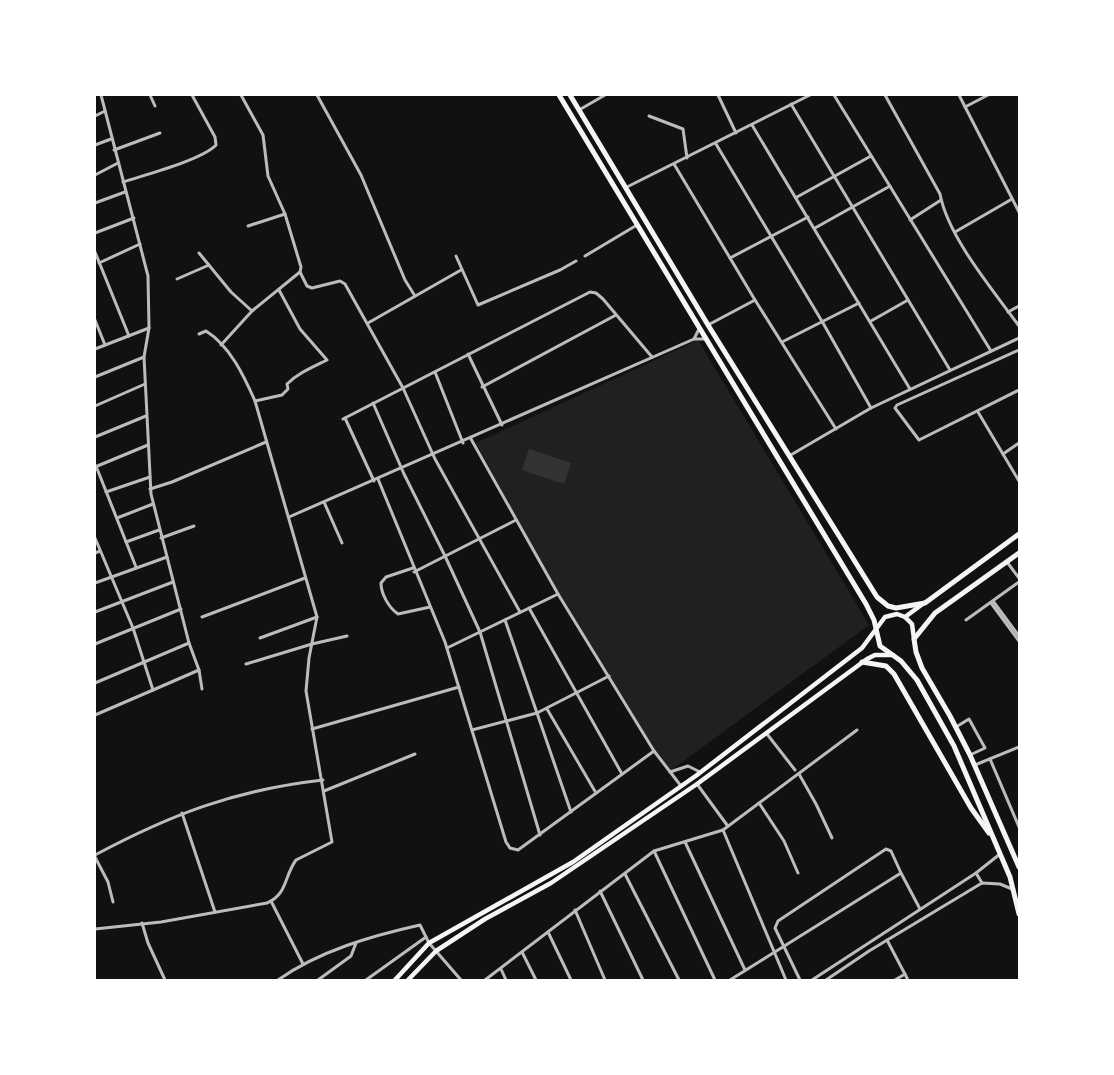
<svg xmlns="http://www.w3.org/2000/svg" width="1114" height="1075" font-family="Commissioner,sans-serif">
<rect width="100%" height="100%" fill="#111"/>
<polygon fill="#202020" points="698,340 869,625 670,771 654,751 558,594 476,443"/>
<polygon fill="#333" points="529,449 571,463 564,484 522,470"/>
<g fill="none" stroke-linecap="round" stroke-linejoin="round">
<g stroke="#bcbcbc" stroke-width="3">
<polyline points="101,95 148,276 149,328 144,357 151,494 189,643 199,670 153,690"/>
<polyline points="150,95 155,106"/>
<polyline points="241,95 263,135 268,176 285,214 301,267 300,272 307,286 312,288 340,281 345,284 403,388 435,459 520,612"/>
<polyline points="317,95 361,175 405,280 415,296"/>
<polyline points="718,95 736,133"/>
<polyline points="834,95 991,351"/>
<path d="M885 95 940 194C948 237 993 290 1019 326"/>
<polyline points="959,95 1019,212"/>
<polyline points="791,104 950,370"/>
<polyline points="965,107 988,95"/>
<polyline points="579,110 605,95"/>
<polyline points="95,116 105,111"/>
<polyline points="649,116 683,129 687,158"/>
<polyline points="752,125 910,389"/>
<polyline points="716,144 823,323 871,408"/>
<polyline points="95,145 111,139"/>
<polyline points="114,150 160,133"/>
<polyline points="674,164 755,300 836,429"/>
<polyline points="95,175 118,163"/>
<path d="M123 182C144 175 202 160 216 145L215 137 192 95"/>
<polyline points="625,188 810,95"/>
<polyline points="797,197 871,156"/>
<polyline points="95,203 125,192"/>
<polyline points="910,220 941,200"/>
<polyline points="248,226 285,214"/>
<polyline points="815,228 890,186"/>
<polyline points="955,232 1012,199"/>
<polyline points="95,233 134,218"/>
<polyline points="95,252 129,336"/>
<polyline points="199,253 231,292 252,311"/>
<polyline points="456,256 478,305 560,270 576,261"/>
<polyline points="585,256 637,225"/>
<polyline points="730,258 808,217"/>
<polyline points="99,263 140,244"/>
<polyline points="177,279 209,265"/>
<polyline points="1008,312 1019,306"/>
<polyline points="95,320 105,345"/>
<polyline points="871,321 908,300"/>
<polyline points="368,323 461,270"/>
<polyline points="708,325 755,300"/>
<polyline points="694,339 699,329"/>
<polyline points="782,342 859,303"/>
<polyline points="221,345 252,311 300,272"/>
<polyline points="95,349 149,328"/>
<polyline points="1019,350 897,405 895,408 919,440 1019,390"/>
<polyline points="468,354 502,425"/>
<polyline points="435,372 463,443"/>
<polyline points="95,377 144,357"/>
<polyline points="482,387 616,315"/>
<path d="M255 401 282 395 288 389 287 384C298 373 313 367 327 360L300 329 279 290"/>
<polyline points="373,403 404,474 445,556 480,632 540,835"/>
<polyline points="95,406 145,384"/>
<polyline points="978,412 1019,481"/>
<polyline points="345,418 374,481"/>
<polyline points="343,419 590,292 596,293 603,299 652,357"/>
<polyline points="95,437 146,416"/>
<polyline points="471,439 558,594 654,751 681,786"/>
<polyline points="1003,454 1019,443"/>
<polyline points="789,456 871,408 1019,338"/>
<polyline points="96,466 136,567"/>
<polyline points="95,467 148,445"/>
<polyline points="378,479 445,642 506,842 510,848 518,850 654,751"/>
<polyline points="150,489 172,482 266,442"/>
<polyline points="106,492 150,477"/>
<polyline points="324,502 342,543"/>
<polyline points="289,517 694,339 704,339"/>
<polyline points="117,518 153,504"/>
<polyline points="95,538 133,628 153,690 95,715"/>
<polyline points="161,538 194,526"/>
<polyline points="126,542 159,530"/>
<polyline points="95,553 100,551"/>
<polyline points="1007,562 1019,578"/>
<path d="M413 568 386 577 381 583C381 594 389 608 398 614L430 607"/>
<polyline points="414,572 516,520"/>
<polyline points="95,583 167,557"/>
<polyline points="993,601 1019,636"/>
<polyline points="991,603 1019,641"/>
<polyline points="529,608 622,774"/>
<polyline points="95,612 173,582"/>
<polyline points="202,617 305,578"/>
<polyline points="505,620 571,812"/>
<polyline points="966,620 1019,582"/>
<polyline points="260,638 317,617"/>
<polyline points="95,644 181,609"/>
<polyline points="447,648 558,594"/>
<polyline points="246,664 312,644 347,636"/>
<polyline points="199,670 202,689"/>
<polyline points="95,683 189,643"/>
<polyline points="547,709 596,793"/>
<polyline points="956,727 969,719 985,748 970,755"/>
<polyline points="312,729 459,687"/>
<polyline points="472,730 537,713 609,676"/>
<polyline points="767,734 795,770"/>
<polyline points="990,759 1019,827"/>
<polyline points="975,765 1019,747"/>
<polyline points="670,772 688,766 700,772"/>
<polyline points="799,774 816,804 832,838"/>
<polyline points="697,784 727,825"/>
<polyline points="324,791 415,754"/>
<polyline points="759,803 784,841 798,873"/>
<polyline points="182,813 215,912"/>
<polyline points="723,830 786,980"/>
<polyline points="685,842 745,970"/>
<polyline points="654,851 715,980"/>
<path d="M95 855C172 814 235 790 323 780"/>
<polyline points="95,857 108,882 113,902"/>
<polyline points="976,873 982,883"/>
<polyline points="625,874 679,980"/>
<polyline points="600,891 643,980"/>
<polyline points="271,901 303,964"/>
<polyline points="575,910 605,980"/>
<polyline points="142,923 148,943 165,980"/>
<path d="M95 929 161 922 267 903C288 894 284 876 296 860L332 842 306 691 309 658 317 617 255 401C244 376 230 346 206 331L199 334"/>
<polyline points="548,932 571,980"/>
<polyline points="887,940 908,980"/>
<polyline points="522,952 536,980"/>
<polyline points="501,969 506,980"/>
<path d="M278 980C319 951 371 936 420 925L429 943 461 980"/>
<polyline points="318,980 351,956 356,943"/>
<polyline points="366,980 426,937"/>
<polyline points="485,980 654,851 723,830 857,730"/>
<polyline points="730,980 901,873 920,909"/>
<polyline points="800,980 775,928 778,921 886,849 891,851 901,873"/>
<polyline points="812,980 976,873 1000,854"/>
<polyline points="826,980 869,951 982,883 1000,884 1012,889"/>
<polyline points="895,980 905,974"/>
</g>
<g stroke="#f5f5f5" stroke-width="4.5">
<polyline points="905,617 924,603"/>
<polyline points="395,980 429,943 573,862 697,775 862,648 885,617 897,614 905,617 912,624 914,639"/>
<polyline points="408,980 436,951 485,919 551,883 697,784 867,659 875,655 893,655"/>
</g>
<g stroke="#f5f5f5" stroke-width="5">
<polyline points="559,95 866,604 874,620 880,646 901,661 917,680 954,746 1010,877 1019,914"/>
<polyline points="570,95 708,325 877,597 888,606 896,608 925,603 1019,534"/>
<polyline points="1019,553 935,613 914,639 916,652 922,668 950,716 970,755 1019,867"/>
<polyline points="862,662 886,666 894,674 971,808 989,833"/>
</g>
</g>
<rect width="1114" height="1075" fill="none" stroke="#ffffff" stroke-width="192"/>
</svg>
